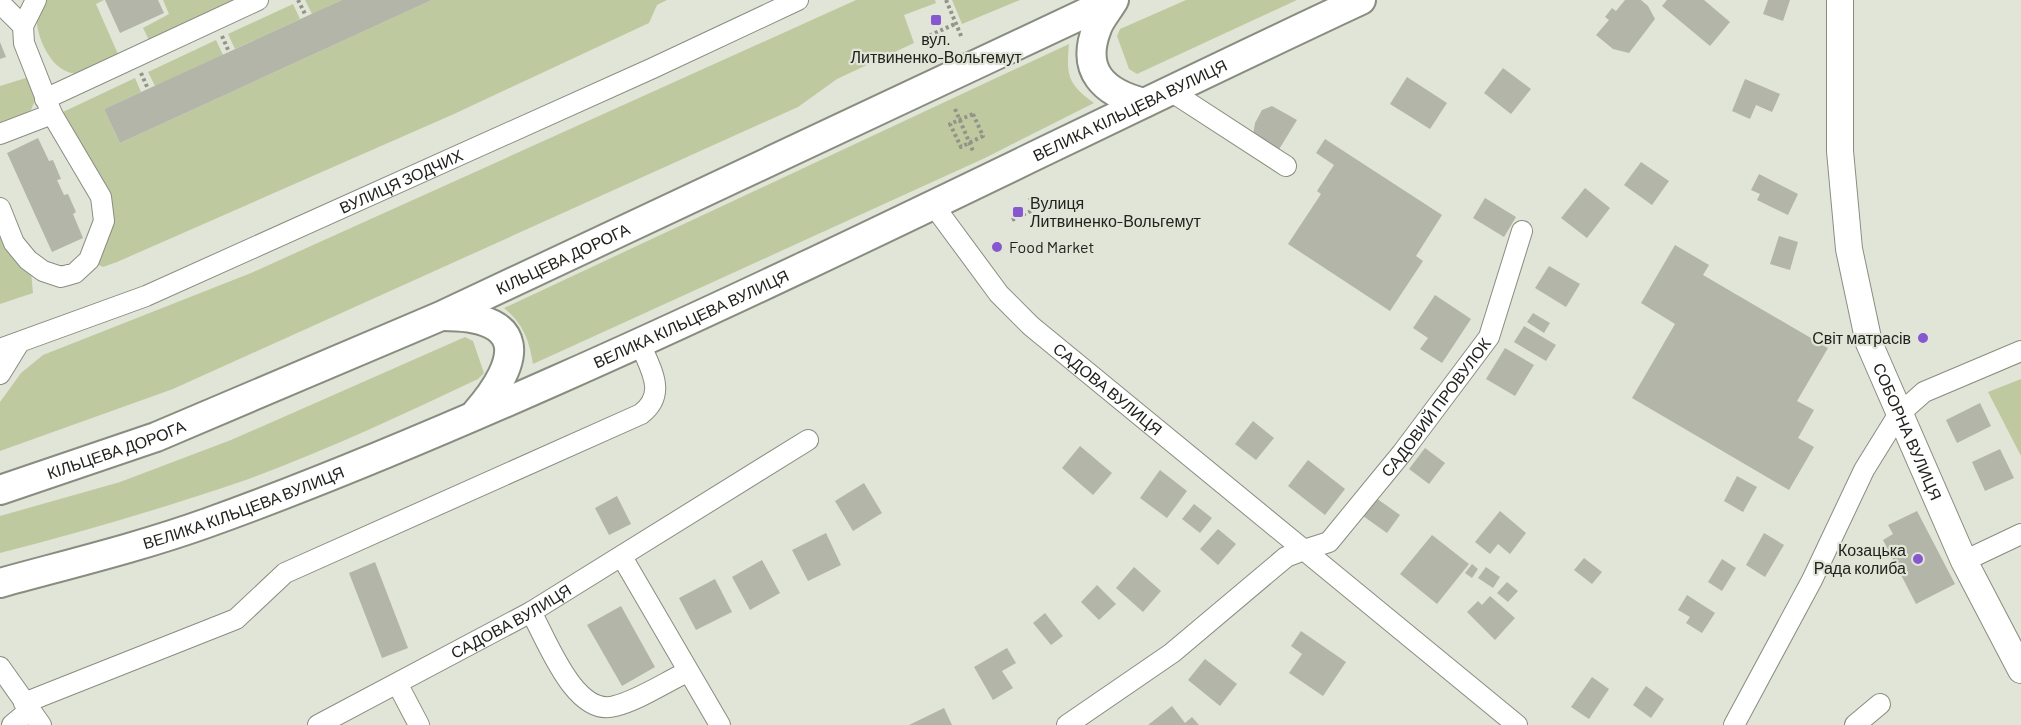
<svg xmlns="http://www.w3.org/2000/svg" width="2021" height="725" font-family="Barlow,sans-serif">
<rect width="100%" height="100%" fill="#e1e5d7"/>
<g fill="#bfc99f">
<path d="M44 0H104L96 4 118 54C106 60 91 70 79 73 55 77 38 41 37 23 37 15 40 7 44 0Z"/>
<polygon points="163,0 236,0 149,40 143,28 169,14"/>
<polygon points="305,0 342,0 312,14"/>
<polygon points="432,0 667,0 657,5 649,23 454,114 117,262 103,267 95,263 109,192 63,112 135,78 141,92 104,109 120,143"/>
<polygon points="856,0 935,0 936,3 904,15 914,43 837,79 798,107 173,389 0,451 0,402 21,373 43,355 251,273"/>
<polygon points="952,0 1020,0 962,24"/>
<polygon points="1186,0 1297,0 1137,74 1129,69 1117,36 1120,29"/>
<polygon points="293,4 300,19 235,49 228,34"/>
<polygon points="216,40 223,55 155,86 148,72"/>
<path d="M1069 44C1066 76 1068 84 1094 103L985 158 533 364C529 339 523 324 504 308Z"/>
<polygon points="29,77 37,96 31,110 0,126 0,86"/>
<polygon points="0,227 31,272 33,293 0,304"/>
<path d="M465 337 473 341 484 373 478 379C400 416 321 453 240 482 161 509 81 532 0 553V516L120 482 231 440Z"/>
<polygon points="2021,379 2021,456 1988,392"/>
</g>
<g fill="#b2b5a8">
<polygon points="105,0 158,0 164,13 120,33"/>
<polygon points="342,0 432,0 120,143 104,109"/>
<polygon points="1625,0 1641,0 1648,6 1655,19 1629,53 1613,49 1596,35 1609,20 1605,17 1612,8 1616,11"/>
<polygon points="1667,0 1704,0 1730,22 1710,46 1662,6"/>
<polygon points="1768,0 1790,0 1783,21 1763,14"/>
<polygon points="0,42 6,57 0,59"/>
<polygon points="1503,68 1531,89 1511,114 1484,93"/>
<polygon points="1407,77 1447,103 1430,129 1390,104"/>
<polygon points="1745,79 1780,94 1772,112 1756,105 1750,119 1732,111"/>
<polygon points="1272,106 1297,120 1278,151 1253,135 1255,123 1262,110"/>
<polygon points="38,138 49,161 53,160 61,179 57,180 64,195 68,194 76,212 73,214 83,238 52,252 7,153"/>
<polygon points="1325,139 1442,215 1416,256 1423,261 1390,311 1288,244 1321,194 1317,191 1334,165 1316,153"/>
<polygon points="1641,162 1669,181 1652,205 1624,185"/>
<polygon points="1759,174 1798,194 1788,215 1757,200 1760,194 1751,190"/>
<polygon points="1585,188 1610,208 1587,238 1561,218"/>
<polygon points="1485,198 1516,217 1504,237 1473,218"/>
<polygon points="1779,236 1798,242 1790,270 1770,264"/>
<polygon points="1675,245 1709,265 1703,275 1828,348 1797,401 1814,410 1798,438 1814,447 1789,490 1632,398 1675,324 1641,303"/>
<polygon points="1549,266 1580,284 1566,307 1535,288"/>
<polygon points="1435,295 1471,319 1442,363 1420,349 1428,338 1413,328"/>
<polygon points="1533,313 1550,323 1544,333 1527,322"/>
<polygon points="1524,326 1556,345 1546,361 1514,342"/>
<polygon points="1505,348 1534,365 1515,396 1486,379"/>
<polygon points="1980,403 1991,426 1957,443 1946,420"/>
<polygon points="1253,421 1274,438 1256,460 1235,444"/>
<polygon points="1080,446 1112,473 1093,495 1062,468"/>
<polygon points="1425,448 1445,463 1429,484 1409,469"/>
<polygon points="2000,449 2014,478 1985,491 1972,462"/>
<polygon points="1308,460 1345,489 1325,515 1288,486"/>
<polygon points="1160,470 1187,491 1167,518 1140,498"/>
<polygon points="1737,476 1757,487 1743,512 1724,501"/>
<polygon points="864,483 882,513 853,531 835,501"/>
<polygon points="617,496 631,524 609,535 595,508"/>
<polygon points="1376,498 1400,515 1387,533 1363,516"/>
<polygon points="1194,504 1212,518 1200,533 1182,519"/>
<polygon points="1500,511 1526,533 1510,554 1498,544 1490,554 1475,542"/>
<polygon points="1917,511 1955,584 1916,604 1883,540 1893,534 1888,525"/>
<polygon points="1218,529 1236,544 1218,565 1200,549"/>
<polygon points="826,533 841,565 808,581 792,550"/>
<polygon points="1764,533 1784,545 1765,577 1746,565"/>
<polygon points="1432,535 1469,564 1437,604 1400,574"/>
<polygon points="1584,558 1602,572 1592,584 1574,570"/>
<polygon points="1722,559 1736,568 1722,591 1708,582"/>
<polygon points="762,560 780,593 750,610 732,577"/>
<polygon points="375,562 408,648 382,658 349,573"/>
<polygon points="1472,564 1478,569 1472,578 1465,573"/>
<polygon points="1134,567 1161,591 1143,612 1116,588"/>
<polygon points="1486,567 1500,577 1493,588 1478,578"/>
<polygon points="715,579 732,612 696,630 679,598"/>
<polygon points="1507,582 1518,591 1508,602 1497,593"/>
<polygon points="1097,585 1116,604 1099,620 1081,602"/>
<polygon points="1687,595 1715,613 1702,633 1686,623 1690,617 1678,610"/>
<polygon points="1490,596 1515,618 1495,640 1467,612 1478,601 1482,605"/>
<polygon points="621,606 655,667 622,686 587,625"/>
<polygon points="1045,613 1063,636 1051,645 1033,623"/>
<polygon points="1301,631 1346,662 1323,696 1289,673 1302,654 1291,646"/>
<polygon points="1007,648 1016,663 1002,671 1013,688 993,700 974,667"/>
<polygon points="1205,659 1237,684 1220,706 1188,680"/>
<polygon points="1592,677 1609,689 1589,719 1571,707"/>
<polygon points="1646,686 1664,699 1651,718 1633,705"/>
<polygon points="1172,706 1185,723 1192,717 1199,725 1148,725"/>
<polygon points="944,708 952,725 909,725"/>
</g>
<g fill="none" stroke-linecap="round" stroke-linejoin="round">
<defs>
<g id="minor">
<polyline points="0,3 23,26"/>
<polyline points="1169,90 1286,166"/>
<polyline points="45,99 258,0"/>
<polyline points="0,134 52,114"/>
<path id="s1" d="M934 206 999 294 1031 326 1304 550 1329 542 1402 453 1489 337 1522 231"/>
<polyline points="0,208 14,243 28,260 43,271 61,277 75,273 89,260 104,221 101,197 52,114 24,43 23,26 36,0"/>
<path id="s2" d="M0 349 146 296 653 68 798 0"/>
<polyline points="0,374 19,343"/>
<polyline points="622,557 720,725"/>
<polyline points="1964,561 2021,534"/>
<path d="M531 612C547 640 575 718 615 706 639 700 664 683 687 672"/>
<polyline points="0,667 41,725"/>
<polyline points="398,685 419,725"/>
<path d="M24 703 236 619 285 573 641 414C668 393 650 369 640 343"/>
<polyline points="12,725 30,710"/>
<path id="s3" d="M318 725 531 612 808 440"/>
<polyline points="1067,725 1172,653 1286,557 1304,550 1517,725"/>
<polyline points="1734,725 1812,580 1864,470 1898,415 1924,392 2021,351"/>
<polyline points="1855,725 1880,704"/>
</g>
<g id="major">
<path id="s4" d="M1840 0V151L1849 249 1869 343 1964 561 2021 670"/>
</g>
<g id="highway">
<path d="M1114 0C1109 9 1100 19 1097 28 1080 71 1104 93 1144 103"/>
<path d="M443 316C528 316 522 360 476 413"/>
<path id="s5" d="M0 490 156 437 441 316 1113 0"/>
<path id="s6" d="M0 583C69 564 140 547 207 523 327 480 444 430 559 379 830 259 1093 125 1361 0"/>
</g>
</defs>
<use href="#minor" stroke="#898d80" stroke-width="22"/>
<use href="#major" stroke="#898d80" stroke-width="28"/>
<use href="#highway" stroke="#898d80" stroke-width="32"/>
<g stroke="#909489" stroke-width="4" stroke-dasharray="3 3" stroke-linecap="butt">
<polyline points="298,0 306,16"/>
<polyline points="946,0 962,38"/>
<polyline points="222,36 229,52"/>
<polyline points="924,38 957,23"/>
<polyline points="141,73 148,89"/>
<polyline points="955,109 973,151"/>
<polygon points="973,114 983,136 961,147 950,124"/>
<polyline points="1012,220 1035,209 1030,198"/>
</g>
<use href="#minor" stroke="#fff" stroke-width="20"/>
<use href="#major" stroke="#fff" stroke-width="26"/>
<use href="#highway" stroke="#fff" stroke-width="28"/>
</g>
<g fill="#8757d0" stroke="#e1e5d7" stroke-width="2">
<rect x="930" y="14" width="12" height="12" rx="3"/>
<rect x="1012" y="206" width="12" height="12" rx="3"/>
<circle cx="997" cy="247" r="6"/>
<circle cx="1923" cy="338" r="6"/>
<circle cx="1918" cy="559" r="6"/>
</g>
<g text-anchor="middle" stroke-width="4.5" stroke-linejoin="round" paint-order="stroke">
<g font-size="16" fill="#21231e" stroke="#e1e5d7" text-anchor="start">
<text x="936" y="45" text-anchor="middle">вул.<tspan x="936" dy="18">Литвиненко-Вольгемут</tspan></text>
<text x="1030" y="209">Вулиця<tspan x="1030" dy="18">Литвиненко-Вольгемут</tspan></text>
<text x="1009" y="253">Food Market</text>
<text x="1911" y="344" text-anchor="end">Світ матрасів</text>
<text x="1906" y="556" text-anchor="end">Козацька<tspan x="1906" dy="18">Рада колиба</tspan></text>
</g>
<g font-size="16" fill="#21231e" stroke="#e1e5d7">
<text dy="6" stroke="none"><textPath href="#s6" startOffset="1227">ВЕЛИКА КІЛЬЦЕВА ВУЛИЦЯ</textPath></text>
<text dy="6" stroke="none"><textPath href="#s2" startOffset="435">ВУЛИЦЯ ЗОДЧИХ</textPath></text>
<text dy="6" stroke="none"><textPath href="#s5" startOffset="609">КІЛЬЦЕВА ДОРОГА</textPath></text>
<text dy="6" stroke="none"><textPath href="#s6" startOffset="741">ВЕЛИКА КІЛЬЦЕВА ВУЛИЦЯ</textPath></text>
<text dy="6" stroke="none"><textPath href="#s1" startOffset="254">САДОВА ВУЛИЦЯ</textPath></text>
<text dy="6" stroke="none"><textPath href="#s1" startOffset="706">САДОВИЙ ПРОВУЛОК</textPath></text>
<text dy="6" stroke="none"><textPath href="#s4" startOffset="442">СОБОРНА ВУЛИЦЯ</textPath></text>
<text dy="6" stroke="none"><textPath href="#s5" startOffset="123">КІЛЬЦЕВА ДОРОГА</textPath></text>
<text dy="6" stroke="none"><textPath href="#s6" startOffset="255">ВЕЛИКА КІЛЬЦЕВА ВУЛИЦЯ</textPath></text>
<text dy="6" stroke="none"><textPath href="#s3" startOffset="219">САДОВА ВУЛИЦЯ</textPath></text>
</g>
</g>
</svg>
